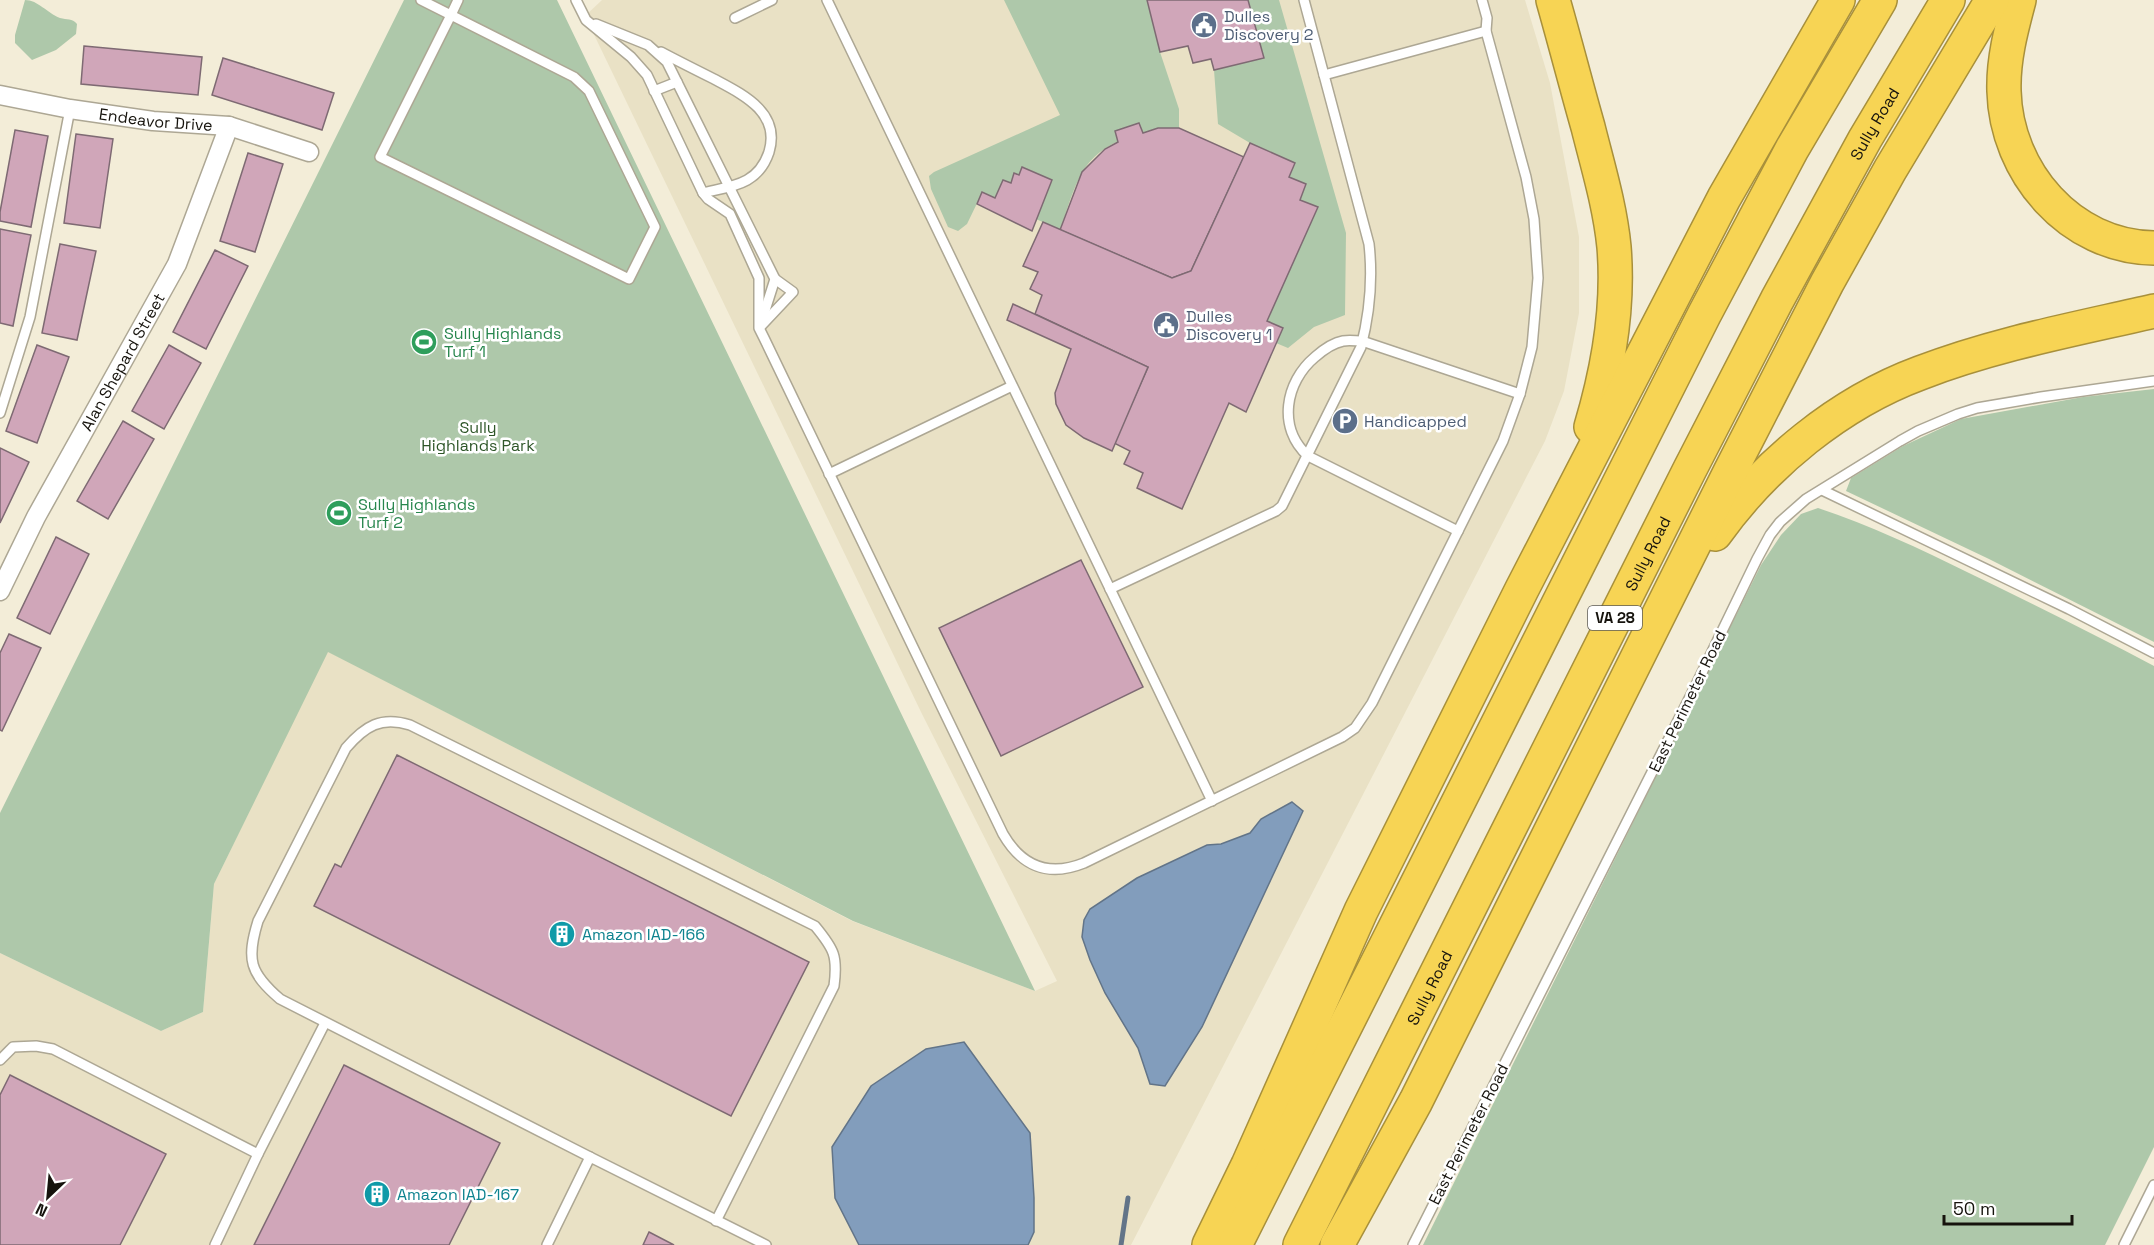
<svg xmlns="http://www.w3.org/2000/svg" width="2154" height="1245" font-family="'Space Grotesk',sans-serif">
<rect width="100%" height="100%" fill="#f3edd8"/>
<polygon fill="#e9e1c5" points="602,0 1525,0 1550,83 1579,237 1579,313 1564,391 1545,441 1131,1245 0,1245 0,953 161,1031 203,1012 214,884 327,651 852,921 1035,991 1057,981 922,714 585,16"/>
<g fill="#aec8aa">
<path d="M25 0C38 0 47 13 60 18 67 20 72 18 77 24L76 34 56 50 32 60 15 43V35Z"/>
<polygon points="404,0 557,0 1035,991 853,921 328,652 214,884 203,1012 161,1031 0,953 0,813"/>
<path d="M1004 0H1147L1160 52 1179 109V128C1145 128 1099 141 1082 173 1072 190 1067 211 1060 230L1036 219 1052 180 1023 167 1019 175 1014 173 1011 183 1003 181 995 198 982 193 967 224 958 231 948 227 931 189 929 176 934 172 1060 115Z"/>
<polygon points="1248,0 1279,0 1346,233 1345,315 1314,327 1288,348 1276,343 1267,321 1317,207 1300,200 1306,184 1289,177 1295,163 1250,143 1218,124 1214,70 1264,58"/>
<polygon points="2154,389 2154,642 1989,559 1846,491 1851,478 1903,446 1961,419 2083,397"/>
<path d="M1818 508C1870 525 1920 549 1969 573 2031 603 2093 634 2154 666V1147L2105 1245H1423L1761 565 1781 535 1801 514Z"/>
</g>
<g fill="#829dbc" stroke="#627488" stroke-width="1.5">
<polygon points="1292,802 1303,811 1202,1027 1165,1086 1150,1084 1138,1048 1105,993 1090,960 1082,937 1084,920 1090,909 1137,878 1207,845 1221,844 1250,833 1261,819"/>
<polygon points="964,1042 1030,1133 1034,1198 1034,1232 1028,1245 859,1245 835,1198 832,1147 871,1086 926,1049"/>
</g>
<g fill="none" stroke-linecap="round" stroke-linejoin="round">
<polyline stroke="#627488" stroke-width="5" points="1121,1245 1128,1198"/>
</g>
<g fill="#d0a6b9" stroke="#7e6a73" stroke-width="1.5">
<polygon points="1147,0 1248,0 1264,58 1214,70 1211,59 1193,63 1188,46 1160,52"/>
<polygon points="84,46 202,57 198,95 81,84"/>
<polygon points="223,58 334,93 322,130 212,95"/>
<polygon points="1139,123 1143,133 1158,128 1179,128 1244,157 1191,271 1172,278 1060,230 1082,172 1105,149 1118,142 1115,131"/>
<polygon points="15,130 48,136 31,227 0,221 0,212"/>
<polygon points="76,134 113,139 100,228 64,223"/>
<polygon points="1250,143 1295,163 1289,177 1306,184 1300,200 1318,207 1267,321 1283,328 1246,412 1229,403 1182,509 1137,488 1143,473 1124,464 1130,451 1114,443 1148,367 1035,314 1042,295 1030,289 1038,272 1023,266 1043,222 1172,278 1191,271"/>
<polygon points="248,153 283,164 255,252 220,241"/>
<polygon points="1022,167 1052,180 1032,231 977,204 982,192 995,198 1003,180 1011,183 1014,173 1019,175"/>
<polygon points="0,229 31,235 13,326 0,323"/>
<polygon points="60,244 96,251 77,340 42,333"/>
<polygon points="215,250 248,266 206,349 173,332"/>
<polygon points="1013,304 1148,367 1112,451 1084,438 1066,425 1056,404 1055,393 1071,349 1007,320"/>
<polygon points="37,345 69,357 37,443 6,431"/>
<polygon points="169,345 201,363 164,429 132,411"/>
<polygon points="123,421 154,439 108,519 77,501"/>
<polygon points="0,448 29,462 0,523"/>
<polygon points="56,537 89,554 50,634 17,618"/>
<polygon points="1081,560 1143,687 1001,756 939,628"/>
<polygon points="9,634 41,648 2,731 0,730 0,653"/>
<polygon points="397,755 809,962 731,1116 314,906 335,864 341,867"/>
<polygon points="344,1065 500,1143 449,1245 254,1245"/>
<polygon points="10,1075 166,1154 120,1245 0,1245 0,1095"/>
<polygon points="649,1232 674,1245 643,1245"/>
</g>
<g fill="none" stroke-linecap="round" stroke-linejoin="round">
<defs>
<g id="lane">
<polyline points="421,0 574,77 589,91 655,227 629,279 380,157 451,15 458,0"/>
<path d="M576 0 586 20 631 57 647 75 703 193 708 199 730 214 759 278V328L764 338 1003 834C1022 867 1049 877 1084 863L1342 737 1355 728 1372 703 1503 441 1520 394 1532 347 1538 278 1534 219 1526 177 1486 31 1487 18 1482 0"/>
<polyline points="827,0 1212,801"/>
<polyline points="735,18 772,0"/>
<polyline points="596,24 648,45 667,62 775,279 762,320"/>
<path d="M661 52C678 61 696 70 714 79 742 94 781 112 769 152 758 185 732 186 703 193"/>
<polyline points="1324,75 1486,31"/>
<polyline points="654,91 677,82"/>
<polyline points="761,326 793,292 775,279"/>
<polyline points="0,413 30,317 70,109"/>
<polyline points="829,474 1012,386"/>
<polyline points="1822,490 2069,609 2154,653"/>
<path d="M1458 531 1308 456C1277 428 1285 382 1315 357 1323 350 1332 343 1343 341 1349 340 1356 341 1362 341L1520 394"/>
<path d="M1110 589 1276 511 1282 506 1361 347C1370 312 1373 280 1369 244L1304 0"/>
<polyline points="0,1060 13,1047 36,1046 53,1049 258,1154 325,1023"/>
<path d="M590 1157 280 999C250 973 246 960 258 921L346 748C365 726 381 716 410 725L815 926C834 949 838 956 834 986L716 1221"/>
<polyline points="215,1245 258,1154"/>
<polyline points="547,1245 590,1157 766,1245"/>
<polyline points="1413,1245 1694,689 1757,559 1770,535 1780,522 1806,499 1900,441 1918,431 1958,414 1977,408 2041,397 2154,381"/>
<polyline points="2124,1245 2154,1185"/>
</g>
<g id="street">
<path id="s1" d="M0 95 70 109 153 121 229 126 309 152"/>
<path id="s2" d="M0 591 36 517 177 264 229 126"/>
</g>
<g id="highway">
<path d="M1553 0C1565 42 1576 85 1588 127 1598 167 1610 206 1614 247 1619 307 1608 370 1591 427"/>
<path d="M2019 0C2011 30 2003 60 2004 91 2006 172 2070 247 2154 248"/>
<path d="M1715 534C1765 464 1839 403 1920 373 1995 344 2076 329 2154 311"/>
<polyline points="1209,1245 1248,1165 1361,911 1522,589 1724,198 1838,0"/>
<polyline points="1235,1245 1704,315 1792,149 1880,0"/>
<path id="s3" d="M1300 1245 1690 469 1777 300 1865 139 1948 0"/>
<polyline points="1337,1245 1416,1101 1730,472 1827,283 1890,170 1992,0"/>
</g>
</defs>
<use href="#lane" stroke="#ada794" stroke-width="12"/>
<use href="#street" stroke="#ada794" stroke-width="21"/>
<use href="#highway" stroke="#a8903b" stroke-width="36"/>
<use href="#lane" stroke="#fff" stroke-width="9"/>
<use href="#street" stroke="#fff" stroke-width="18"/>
<use href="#highway" stroke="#f7d454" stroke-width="33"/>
</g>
<defs>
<symbol id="civic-disc" viewBox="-11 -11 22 22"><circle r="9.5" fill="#5c6f8a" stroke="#fff"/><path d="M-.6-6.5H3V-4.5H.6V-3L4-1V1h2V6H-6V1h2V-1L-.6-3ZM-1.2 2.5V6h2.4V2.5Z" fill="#fff"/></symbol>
<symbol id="stadium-disc" viewBox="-11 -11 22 22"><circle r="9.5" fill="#2e9e5b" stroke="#fff"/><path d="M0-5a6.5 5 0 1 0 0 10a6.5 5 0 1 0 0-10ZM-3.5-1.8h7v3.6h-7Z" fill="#fff"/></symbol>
<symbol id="parking-disc" viewBox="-11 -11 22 22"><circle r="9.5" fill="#5c6f8a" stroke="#fff"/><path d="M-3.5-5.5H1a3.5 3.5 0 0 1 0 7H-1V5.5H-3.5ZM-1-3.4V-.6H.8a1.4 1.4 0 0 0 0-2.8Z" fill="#fff"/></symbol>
<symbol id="building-disc" viewBox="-11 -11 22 22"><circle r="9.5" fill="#0f9aa8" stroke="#fff"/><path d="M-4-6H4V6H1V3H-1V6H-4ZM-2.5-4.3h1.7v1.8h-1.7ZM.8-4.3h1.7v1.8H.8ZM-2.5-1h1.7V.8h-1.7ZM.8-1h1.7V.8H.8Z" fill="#fff"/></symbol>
</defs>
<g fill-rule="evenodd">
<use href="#civic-disc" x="1189" y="10" width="30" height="30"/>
<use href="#civic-disc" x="1151" y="310" width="30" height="30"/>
<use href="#stadium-disc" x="409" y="327" width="30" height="30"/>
<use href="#parking-disc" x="1330" y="406" width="30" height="30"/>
<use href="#stadium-disc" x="324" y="498" width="30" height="30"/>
<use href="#building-disc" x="547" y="919" width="30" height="30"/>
<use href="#building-disc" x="362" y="1179" width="30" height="30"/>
</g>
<g text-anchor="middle" stroke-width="5" stroke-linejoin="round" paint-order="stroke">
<rect fill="#fff" stroke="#5c5a56" stroke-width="1.5" x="1588" y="606" width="54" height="24" rx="4.5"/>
<g font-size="15" font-weight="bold" fill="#16130d">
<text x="1615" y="623">VA 28</text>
</g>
<g font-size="16" fill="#4e5e75" stroke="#fff" text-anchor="start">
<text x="1224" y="22">Dulles<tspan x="1224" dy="18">Discovery 2</tspan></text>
<text x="1186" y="322">Dulles<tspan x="1186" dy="18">Discovery 1</tspan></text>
<text x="1364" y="427">Handicapped</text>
</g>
<g font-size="16" fill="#16130d" stroke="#fff">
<text dy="6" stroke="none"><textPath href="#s1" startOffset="158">Endeavor Drive</textPath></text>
<text dy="6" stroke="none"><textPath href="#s3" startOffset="1260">Sully Road</textPath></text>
<text dy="6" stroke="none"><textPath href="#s2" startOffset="260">Alan Shepard Street</textPath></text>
<text dy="6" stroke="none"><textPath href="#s3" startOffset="774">Sully Road</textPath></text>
<text transform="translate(1687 701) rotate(-64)" y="6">East Perimeter Road</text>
<text dy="6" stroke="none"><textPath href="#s3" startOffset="288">Sully Road</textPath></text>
<text transform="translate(1468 1134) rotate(-63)" y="6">East Perimeter Road</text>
</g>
<g font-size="16" fill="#27864d" stroke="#fff" text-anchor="start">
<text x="444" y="339">Sully Highlands<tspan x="444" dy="18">Turf 1</tspan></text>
<text x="358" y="510">Sully Highlands<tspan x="358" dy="18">Turf 2</tspan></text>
</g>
<g font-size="16" fill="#2e5628" stroke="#fff">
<text x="478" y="433">Sully<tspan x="478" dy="18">Highlands Park</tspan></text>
</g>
<g font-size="16" fill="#0d838f" stroke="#fff" text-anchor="start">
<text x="582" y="940">Amazon IAD-166</text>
<text x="397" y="1200">Amazon IAD-167</text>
</g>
</g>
<g transform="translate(48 1197) rotate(206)" stroke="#ffffff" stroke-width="4.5" paint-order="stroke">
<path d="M0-4.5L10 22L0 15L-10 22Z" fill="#16130d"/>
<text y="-9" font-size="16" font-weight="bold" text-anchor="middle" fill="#16130d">N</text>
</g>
<path d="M1944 1215v9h128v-9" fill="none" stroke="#16130d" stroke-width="3"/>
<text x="1953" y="1215" font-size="18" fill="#16130d" stroke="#ffffff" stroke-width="4.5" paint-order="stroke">50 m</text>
</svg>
